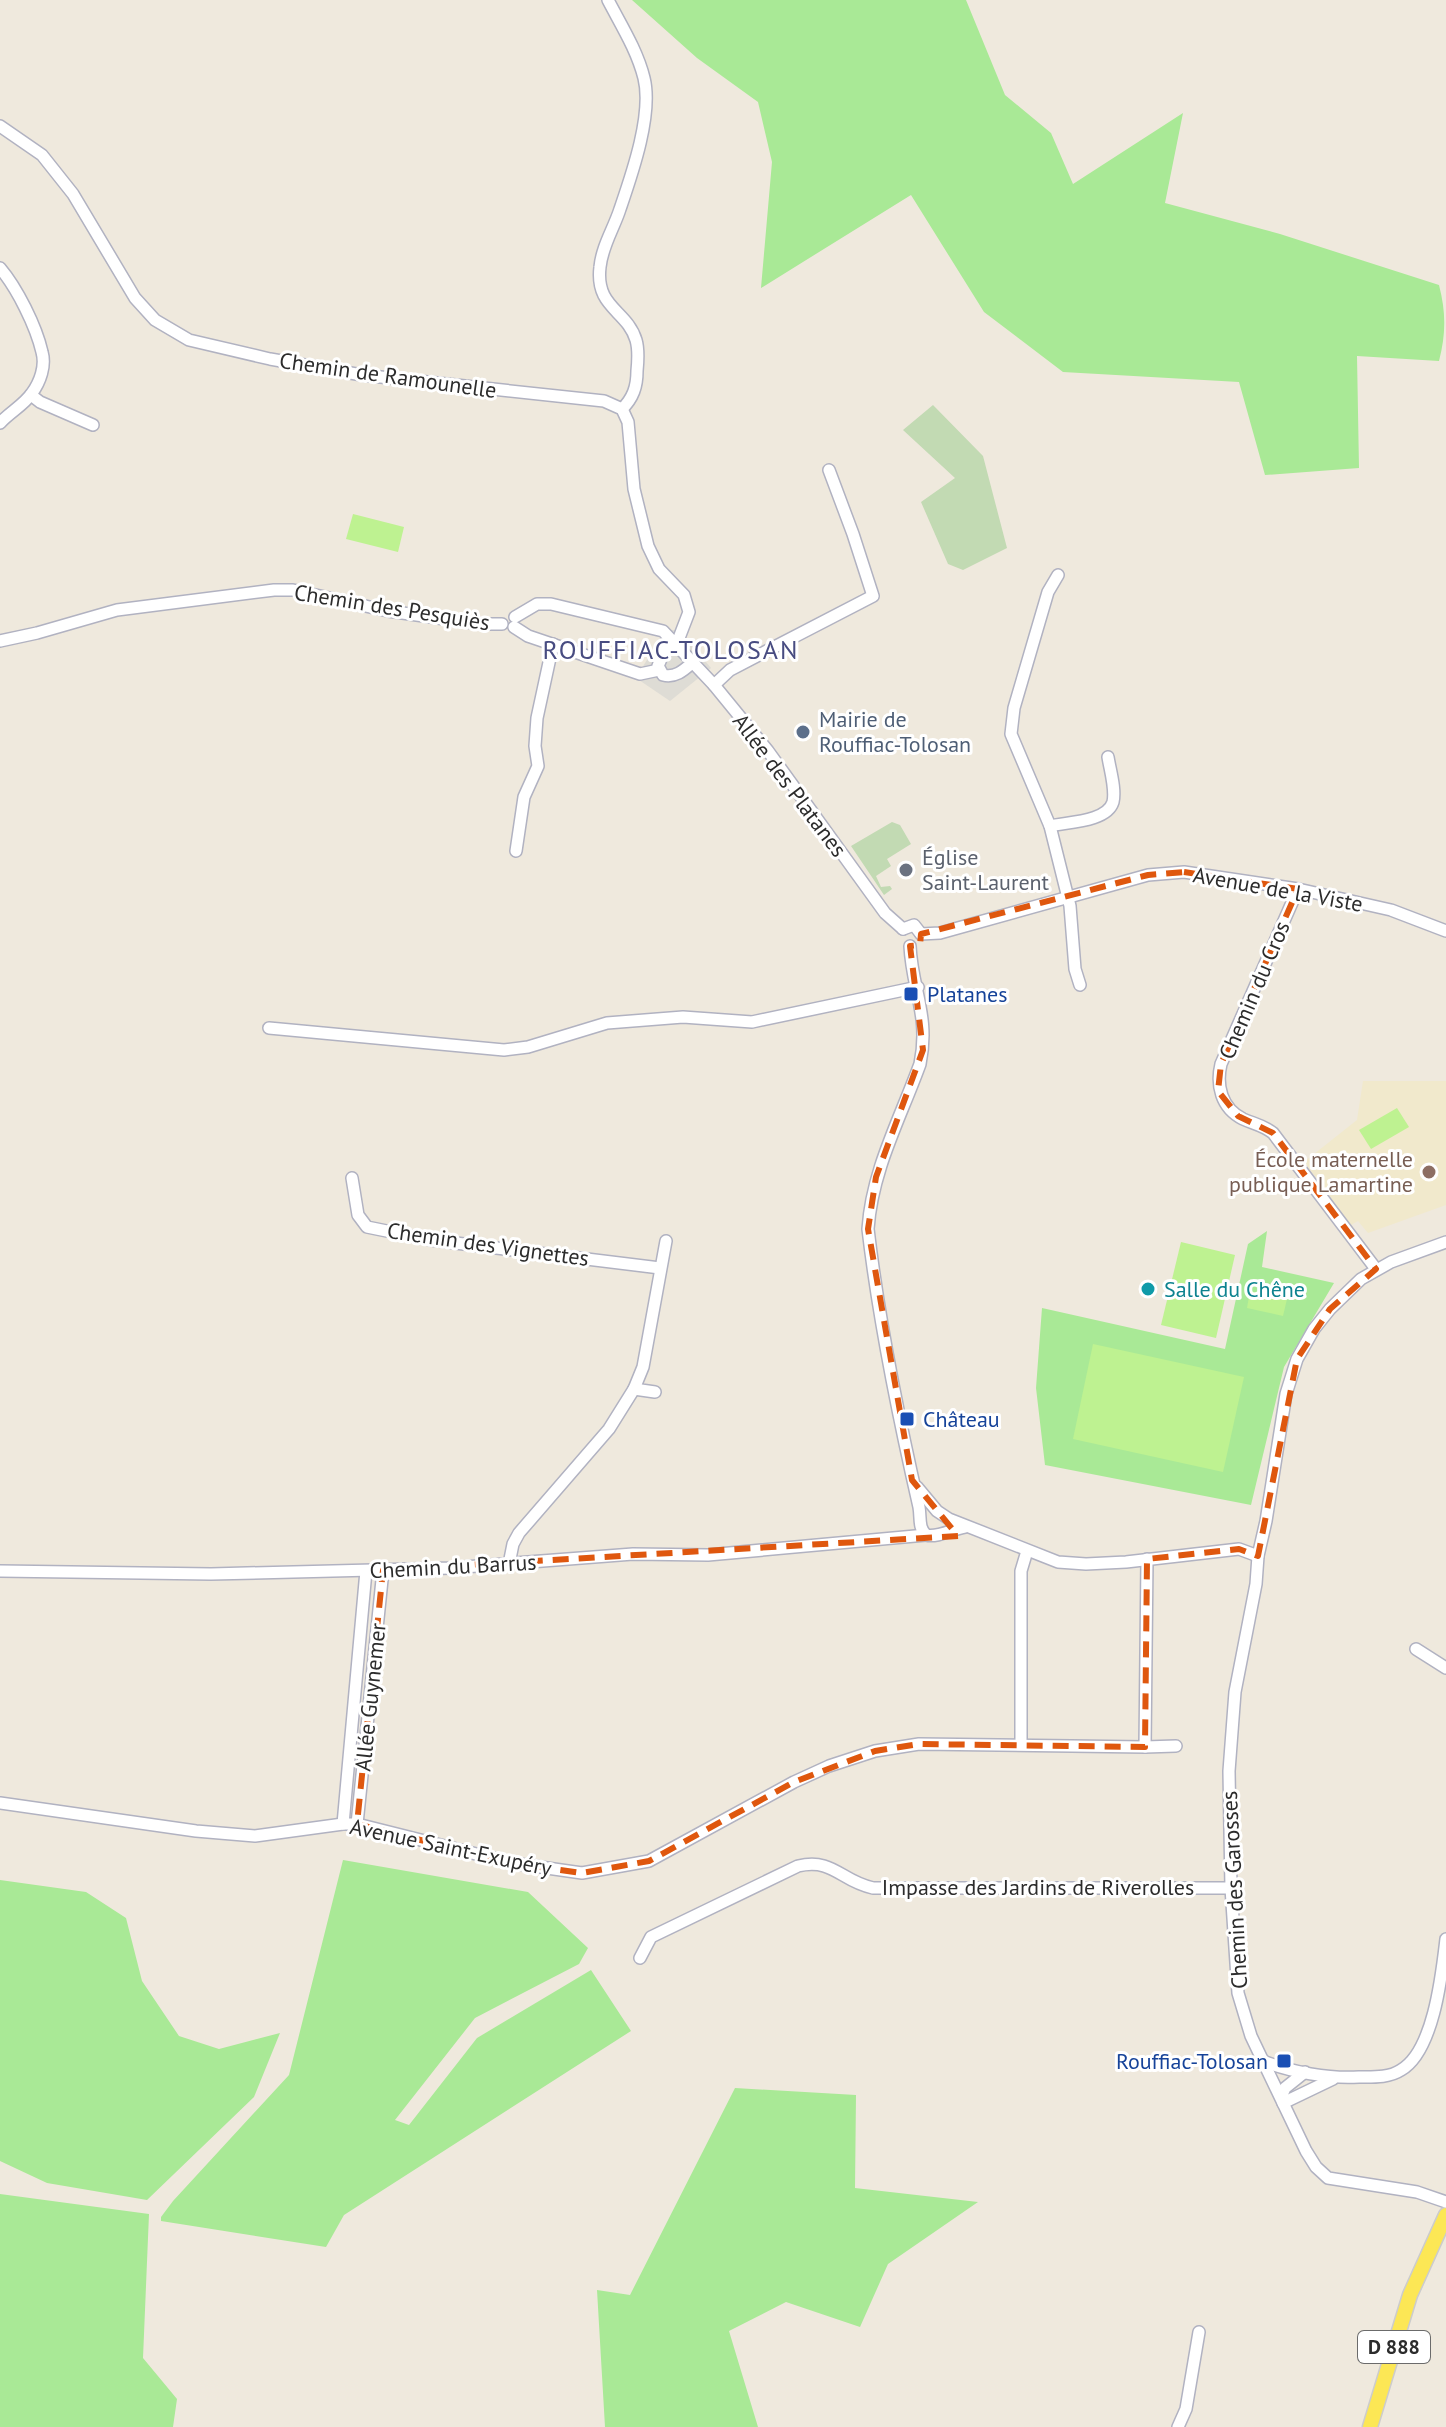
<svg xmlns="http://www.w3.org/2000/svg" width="1446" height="2427" font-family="'PT Sans',sans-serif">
<rect width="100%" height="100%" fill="#efe9dd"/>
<polygon fill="#f1e9cc" points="1363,1081 1446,1081 1446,1205 1368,1233 1358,1221 1351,1225 1304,1162 1357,1120"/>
<g fill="#a9e996">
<path d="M632 0H966L1005 95 1051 133 1073 184 1183 113 1165 203 1280 234 1439 285C1446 312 1446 334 1439 361L1357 356 1359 468 1265 475 1239 382 1063 372 984 312 911 195 761 288 772 162 758 102 697 58Z"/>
<polygon points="1267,1231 1262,1267 1334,1283 1284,1367 1251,1505 1045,1465 1036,1388 1042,1308 1225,1349 1248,1244"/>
<polygon points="343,1860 528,1892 588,1948 579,1964 475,2018 395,2120 409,2125 477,2038 591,1970 631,2031 344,2215 326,2247 161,2221 161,2217 173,2201 289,2075"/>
<polygon points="0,1880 86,1892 126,1918 142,1981 179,2036 219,2049 280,2033 254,2097 147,2200 47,2183 0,2161"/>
<polygon points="735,2088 856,2095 855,2188 978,2202 888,2264 860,2327 786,2302 729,2331 758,2427 605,2427 597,2290 630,2295"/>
<polygon points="0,2194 149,2214 143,2358 177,2399 173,2427 0,2427"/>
</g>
<g fill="#c2dab3">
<polygon points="933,405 983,456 1007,548 963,570 948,564 921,502 955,478 903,430"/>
<polygon points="892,822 900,825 911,844 887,859 891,866 876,876 881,887 890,886 892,889 884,895 851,846"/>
</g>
<g fill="#bef291">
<polygon points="353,514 404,527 398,552 346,539"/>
<polygon points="1397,1108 1409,1127 1371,1149 1359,1130"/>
<polygon points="1181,1242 1235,1255 1216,1338 1161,1325"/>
<polygon points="1250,1291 1287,1299 1283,1316 1247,1308"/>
<polygon points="1093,1344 1244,1377 1223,1472 1073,1439"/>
</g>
<polygon fill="#dedcd5" points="665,630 679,630 711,668 670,701 636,678"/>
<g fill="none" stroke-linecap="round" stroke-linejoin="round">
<defs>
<g id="minor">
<path d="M608 0C621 25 637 50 644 78 653 114 632 174 620 209 614 228 602 246 600 267 595 308 627 310 636 340 639 350 638 361 637 371 637 387 633 398 622 409"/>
<path d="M0 126 42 155 73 194 135 298 155 320 189 340 270 359 362 375 604 401 622 409 628 422 634 489 648 546 659 569 684 595 689 612 679 638 664 652 658 666 663 675C675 678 683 671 692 663"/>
<path d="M0 268C17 288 36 326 42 352 46 366 40 382 32 393 24 405 10 412 0 423"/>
<polyline points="31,395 40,402 93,425"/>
<polyline points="1058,575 1048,592 1014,708 1011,734 1050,826 1070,906 1075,969 1080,985"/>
<polyline points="515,617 537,604 551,604 663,631 714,685 768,751 885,913 903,929"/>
<polyline points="514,627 528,636 640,674 659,670"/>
<polyline points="0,641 37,633 117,610 274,590 293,590 388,611 481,624 502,624"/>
<polyline points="714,685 730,670 873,596 853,534 829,470"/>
<path d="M1050 826C1067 822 1107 822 1113 802 1116 789 1110 770 1108 757"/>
<polyline points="516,851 524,797 538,766 535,746 537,718 553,644"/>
<path d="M1298 889 1221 1064C1216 1085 1221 1108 1243 1119 1254 1124 1263 1125 1273 1133L1376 1269"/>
<polyline points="903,929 914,925 921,934"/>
<polyline points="921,934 940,933 1148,875 1184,872 1298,889 1391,910 1446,931"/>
<path d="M910 946C912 990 930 1016 920 1064 900 1119 872 1170 868 1229 879 1322 898 1415 919 1507 921 1518 918 1527 926 1535 937 1538 953 1529 965 1527"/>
<polyline points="269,1028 504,1050 528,1047 607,1023 683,1017 752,1022 918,987"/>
<polyline points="352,1178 358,1215 367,1227 431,1240 660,1268"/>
<polyline points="1446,1242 1391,1262 1361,1279 1330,1309 1314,1329 1297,1359 1286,1394 1266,1521 1258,1556 1256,1584 1235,1692 1229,1771 1231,1888 1238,1993 1251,2036 1306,2151 1316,2167 1328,2178 1417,2192 1446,2202"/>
<polyline points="655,1392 634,1389 643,1367 666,1241"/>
<polyline points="917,1487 937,1511 949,1519 1058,1562 1086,1564 1126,1562 1239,1549 1258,1556"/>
<polyline points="509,1564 513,1544 519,1533 609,1429 634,1389"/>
<polyline points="0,1571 211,1574 451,1568 633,1554 708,1555 926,1535"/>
<polyline points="1416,1649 1446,1668"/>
<polyline points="1021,1744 1021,1571 1027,1551"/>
<polyline points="1145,1747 1176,1746"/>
<polyline points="0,1803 196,1831 255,1836 343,1824 357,1824 512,1863 582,1873 649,1861 794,1782 829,1766 875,1751 919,1744 1145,1747 1147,1559"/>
<polyline points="343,1824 366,1571"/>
<polyline points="357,1824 383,1570"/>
<path d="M640 1958 651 1937 798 1866C834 1858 840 1881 873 1888H1231"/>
<path d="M1263 2061C1290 2072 1330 2079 1359 2077 1373 2077 1389 2078 1401 2070 1434 2051 1442 1973 1446 1939"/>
<polyline points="1281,2097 1285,2088 1305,2072"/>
<polyline points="1283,2103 1333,2079"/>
<polyline points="1178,2427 1186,2409 1199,2332"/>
</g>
<polyline id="major" points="1370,2427 1410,2295 1446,2215"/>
</defs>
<use href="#minor" stroke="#b1b2c1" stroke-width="14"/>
<use href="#major" stroke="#ccc" stroke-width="17"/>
<use href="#minor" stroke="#fff" stroke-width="11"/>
<use href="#major" stroke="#fce755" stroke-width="14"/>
</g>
<path fill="none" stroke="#df570e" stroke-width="6" stroke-dasharray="16 10" stroke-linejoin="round" d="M1184 872 1298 889 1221 1064 1218 1091 1238 1116 1273 1133 1376 1269 1330 1309 1297 1359 1258 1556 1239 1549 1147 1559 1145 1747 919 1744 875 1751 794 1782 649 1861 582 1873 512 1863 357 1824 383 1570 958 1536 912 1480 868 1229 876 1177 923 1050 910 946 920 945 921 934 1148 875Z"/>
<circle fill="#5c6f8a" stroke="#fff" stroke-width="3" cx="803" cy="732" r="8"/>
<circle fill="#6b7280" stroke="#fff" stroke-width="3" cx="906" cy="870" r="8"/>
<g fill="#1a4fb4" stroke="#fff" stroke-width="3">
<rect x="903" y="986" width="16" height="16" rx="4"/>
<rect x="899" y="1411" width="16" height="16" rx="4"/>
<rect x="1276" y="2053" width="16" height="16" rx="4"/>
</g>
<circle fill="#8d6e63" stroke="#fff" stroke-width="3" cx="1429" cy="1172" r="8"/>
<circle fill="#0f9aa8" stroke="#fff" stroke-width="3" cx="1148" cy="1289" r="8"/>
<g text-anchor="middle" stroke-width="6" stroke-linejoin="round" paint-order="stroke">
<rect fill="#fff" stroke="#6b6b6b" stroke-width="2" x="1358" y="2331" width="72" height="32" rx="6"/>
<g font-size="20" font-weight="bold" fill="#2c2c2c">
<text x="1394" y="2354">D 888</text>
</g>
<g font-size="22" fill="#2c2c2c" stroke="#fff">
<text transform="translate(388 375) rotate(8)" y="8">Chemin de Ramounelle</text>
<text transform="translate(392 607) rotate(9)" y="8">Chemin des Pesquiès</text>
<text transform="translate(790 785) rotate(53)" y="8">Allée des Platanes</text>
<text transform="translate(1278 889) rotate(10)" y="8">Avenue de la Viste</text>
<text transform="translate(1254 990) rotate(-67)" y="8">Chemin du Cros</text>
<text transform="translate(488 1244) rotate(8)" y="8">Chemin des Vignettes</text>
<text transform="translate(453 1566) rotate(-3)" y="8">Chemin du Barrus</text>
<text transform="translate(370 1697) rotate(-84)" y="8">Allée Guynemer</text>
<text transform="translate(451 1847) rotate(12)" y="8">Avenue Saint-Exupéry</text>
<text x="1038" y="1895">Impasse des Jardins de Riverolles</text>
<text transform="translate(1234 1890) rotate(-93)" y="8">Chemin des Garosses</text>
</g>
<g font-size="22" fill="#4e5e75" stroke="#fff" text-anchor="start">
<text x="819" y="727">Mairie de<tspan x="819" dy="25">Rouffiac-Tolosan</tspan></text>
</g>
<g font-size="22" fill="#5b616d" stroke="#fff" text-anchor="start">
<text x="922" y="865">Église<tspan x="922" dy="25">Saint-Laurent</tspan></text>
</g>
<g font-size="22" fill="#164399" stroke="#fff" text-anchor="start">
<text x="927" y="1002">Platanes</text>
<text x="923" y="1427">Château</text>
<text x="1268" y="2069" text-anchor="end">Rouffiac-Tolosan</text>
</g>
<g font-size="22" fill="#785e54" stroke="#fff" text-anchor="end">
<text x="1413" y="1167">École maternelle<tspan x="1413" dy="25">publique Lamartine</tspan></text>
</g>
<g font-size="22" fill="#0d838f" stroke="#fff" text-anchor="start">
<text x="1164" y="1297">Salle du Chêne</text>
</g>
<g font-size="26" letter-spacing="2" fill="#484c81" stroke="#fff">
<text x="671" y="659">ROUFFIAC-TOLOSAN</text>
</g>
</g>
</svg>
